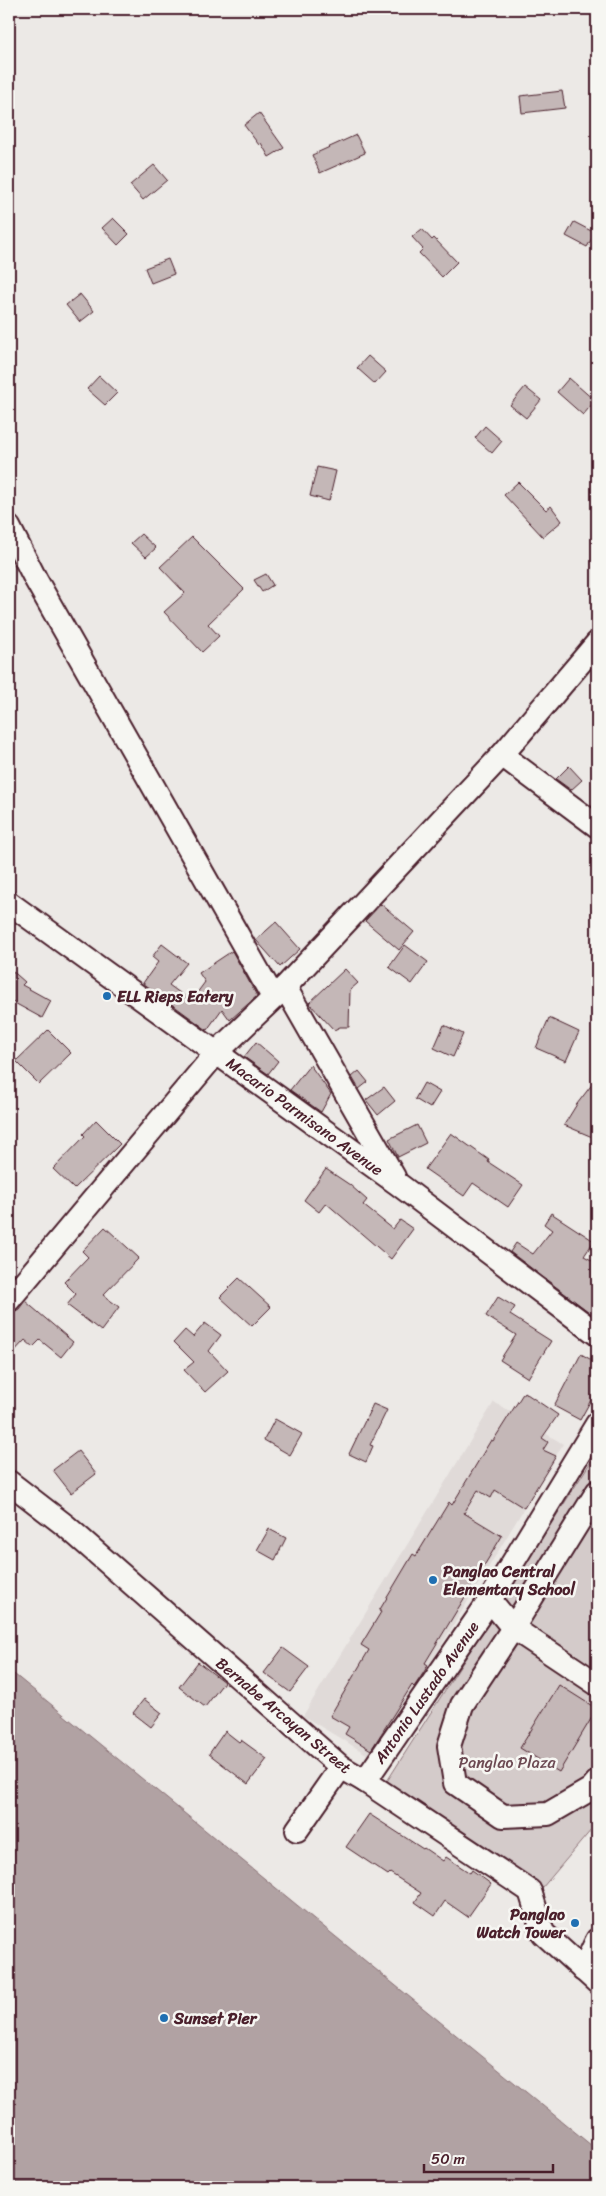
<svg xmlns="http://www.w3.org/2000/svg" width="606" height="2196" font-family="Sriracha,sans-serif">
<rect width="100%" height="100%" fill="#ece9e6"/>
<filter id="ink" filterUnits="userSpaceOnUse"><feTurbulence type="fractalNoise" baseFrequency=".02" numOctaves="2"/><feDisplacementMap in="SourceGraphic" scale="10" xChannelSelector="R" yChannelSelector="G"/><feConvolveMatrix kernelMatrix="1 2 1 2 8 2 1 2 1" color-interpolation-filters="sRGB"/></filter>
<g filter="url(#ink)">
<polygon fill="#e0dad8" points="494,1402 563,1444 373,1758 303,1716"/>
<polygon fill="#d4cbca" stroke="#8f757a" points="597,1452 597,1823 537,1894 384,1786"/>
<polygon fill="#b1a2a3" stroke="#886e73" points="9,1670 597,2150 597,2187 9,2187"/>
<g fill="#c4b7b7" stroke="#4a1f2b">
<polygon points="562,91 565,108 522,113 520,96"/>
<polygon points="259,113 284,148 269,157 261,143 259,145 244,125"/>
<polygon points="356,135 365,153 320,173 312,155"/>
<polygon points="154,165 167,180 143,200 130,185"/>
<polygon points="113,218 129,234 118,245 102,228"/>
<polygon points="574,222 595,233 587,247 566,236"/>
<polygon points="422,229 432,240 434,238 457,262 442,277 419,253 423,249 412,237"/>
<polygon points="168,259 174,274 151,283 145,268"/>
<polygon points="80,294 94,311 80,322 66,305"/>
<polygon points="368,356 386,372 375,384 357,368"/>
<polygon points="99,376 117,393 105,405 87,389"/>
<polygon points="569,378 595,401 583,415 557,392"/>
<polygon points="525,387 541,400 526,418 510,405"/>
<polygon points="485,426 502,441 492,453 475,438"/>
<polygon points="317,467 336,471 329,501 310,496"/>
<polygon points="518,482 546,510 551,506 562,521 543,537 504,495"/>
<polygon points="141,534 156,548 146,557 131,543"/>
<polygon points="192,537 244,589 208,624 219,636 202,652 164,612 185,593 160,567"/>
<polygon points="266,574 273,585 262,592 254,580"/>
<polygon points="569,766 582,780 571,790 556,779"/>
<polygon points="381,904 414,932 399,950 365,921"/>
<polygon points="276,922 300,949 280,967 256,940"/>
<polygon points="162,944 187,963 169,985 191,1001 205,982 199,973 232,951 257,996 230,1020 222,1009 207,1030 143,983 158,962 152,957"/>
<polygon points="405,945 428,962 412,984 389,967"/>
<polygon points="9,968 25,982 22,985 51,1001 42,1018 9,1000"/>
<polygon points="345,969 358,983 350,990 349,1027 340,1027 334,1030 309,1003"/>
<polygon points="549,1018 579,1032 566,1061 536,1048"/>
<polygon points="444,1025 463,1034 453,1057 434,1048"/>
<polygon points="48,1030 71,1053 39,1084 16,1061"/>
<polygon points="256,1042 278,1061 268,1074 244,1057"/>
<polygon points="310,1065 331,1094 321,1112 290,1090"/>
<polygon points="359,1071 368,1082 359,1089 352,1077"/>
<polygon points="597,1078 597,1139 564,1125 577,1104"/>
<polygon points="424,1083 440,1092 430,1108 415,1099"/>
<polygon points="384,1087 395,1101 378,1115 366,1100"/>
<polygon points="96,1120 120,1144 74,1189 53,1169 85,1136 83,1134"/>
<polygon points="417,1125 426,1143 398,1157 389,1139"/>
<polygon points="451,1133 489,1160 488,1162 523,1185 508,1207 473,1183 464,1196 425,1169"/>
<polygon points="326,1169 350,1185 367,1200 363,1205 393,1229 400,1220 413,1229 391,1259 326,1203 319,1212 304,1200"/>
<polygon points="551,1213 594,1241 584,1256 597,1263 597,1318 510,1252 516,1243 533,1254 552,1230 544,1224"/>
<polygon points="105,1227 139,1258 103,1295 119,1307 101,1331 67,1305 76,1294 64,1282 88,1257 82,1251"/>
<polygon points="239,1278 271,1307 252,1326 220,1297"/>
<polygon points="498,1297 515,1307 510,1315 551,1341 528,1378 500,1360 516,1335 486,1316"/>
<polygon points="25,1301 73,1342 61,1357 40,1340 33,1347 25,1340 9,1357 9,1315 19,1309"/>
<polygon points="205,1323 221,1335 209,1351 228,1371 205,1392 184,1370 194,1362 174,1342 185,1330 193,1337"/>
<polygon points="581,1354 597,1363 597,1389 580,1420 554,1406"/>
<polygon points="524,1392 558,1415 542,1438 548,1442 543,1450 556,1456 524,1508 495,1490 491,1498 478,1490 464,1513 502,1536 425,1663 428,1665 424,1672 414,1687 412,1685 371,1750 345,1734 349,1727 330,1716 369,1650 361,1645 381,1612 379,1611 413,1554 416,1556 449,1502 452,1505 491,1440 493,1441"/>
<polygon points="373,1404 387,1410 370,1445 373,1446 366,1462 349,1454"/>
<polygon points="275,1419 302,1434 290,1455 264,1440"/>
<polygon points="78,1451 96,1474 71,1493 53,1470"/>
<polygon points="269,1529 286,1538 275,1560 257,1550"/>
<polygon points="283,1648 309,1667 290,1692 264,1673"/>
<polygon points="198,1662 224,1682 205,1707 179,1687"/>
<polygon points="559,1685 597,1709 559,1772 520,1748"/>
<polygon points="144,1699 162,1713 151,1727 133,1713"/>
<polygon points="225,1731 239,1742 241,1740 267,1759 248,1784 209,1754"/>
<polygon points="369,1814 423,1849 424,1848 443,1861 446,1857 470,1873 472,1870 491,1884 468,1917 445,1901 435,1916 415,1902 421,1893 390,1873 388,1875 346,1847"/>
</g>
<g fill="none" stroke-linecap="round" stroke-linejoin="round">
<defs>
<g id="minor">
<polyline points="9,527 36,580 273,997"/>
<polyline points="502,755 597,826"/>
<polyline points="9,903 398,1184 597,1334"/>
<polyline points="285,987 502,755 597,643"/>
<polyline points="9,1300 217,1052 285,987 394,1177"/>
<polyline points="9,1482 66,1526 341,1767 365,1781 530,1891 543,1933 597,1982"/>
<polyline points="597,1492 513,1628 462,1705 449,1746 455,1783 503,1816 548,1814 591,1789 597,1782"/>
<polyline points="490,1600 513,1628 597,1684"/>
<polyline points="365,1781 490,1600 597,1424"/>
<polyline points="297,1830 341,1767"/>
<polyline points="583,1970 597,1940"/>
</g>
</defs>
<use href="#minor" stroke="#4a1f2b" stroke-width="26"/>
<use href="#minor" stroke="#f6f6f2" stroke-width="22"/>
</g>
</g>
<g fill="#1f6fb2" stroke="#f6f6f2" stroke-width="2">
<circle cx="107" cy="996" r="5"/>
<circle cx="433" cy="1580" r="5"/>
<circle cx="575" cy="1923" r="5"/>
<circle cx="164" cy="2018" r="5"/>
</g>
<g text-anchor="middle" stroke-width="5" stroke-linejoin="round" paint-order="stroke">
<g font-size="16" font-weight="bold" fill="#4a1f2b" stroke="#f6f6f2" text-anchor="start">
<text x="117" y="1002">ELL Rieps Eatery</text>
<text x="443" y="1577">Panglao Central<tspan x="443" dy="18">Elementary School</tspan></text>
<text x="565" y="1920" text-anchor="end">Panglao<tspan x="565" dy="18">Watch Tower</tspan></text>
<text x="174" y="2024">Sunset Pier</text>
</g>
<g font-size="16" fill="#4a1f2b" stroke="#f6f6f2">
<text transform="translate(305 1116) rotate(36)" y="6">Macario Parmisano Avenue</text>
<text transform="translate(426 1692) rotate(-55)" y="6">Antonio Lustado Avenue</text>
<text transform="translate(284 1715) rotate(40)" y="6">Bernabe Arcayan Street</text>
</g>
<g font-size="16" fill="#6c4a53" stroke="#f6f6f2">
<text x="507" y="1768">Panglao Plaza</text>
</g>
</g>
<rect width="606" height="2196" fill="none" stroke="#f6f6f2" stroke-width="30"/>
<rect x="15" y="15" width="576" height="2166" fill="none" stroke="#4a1f2b" stroke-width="2" filter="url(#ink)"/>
<path d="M424 2164v8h129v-8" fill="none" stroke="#4a1f2b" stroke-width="2.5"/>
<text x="431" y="2164" font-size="15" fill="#4a1f2b" stroke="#f6f6f2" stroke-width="4" paint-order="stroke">50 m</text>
</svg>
